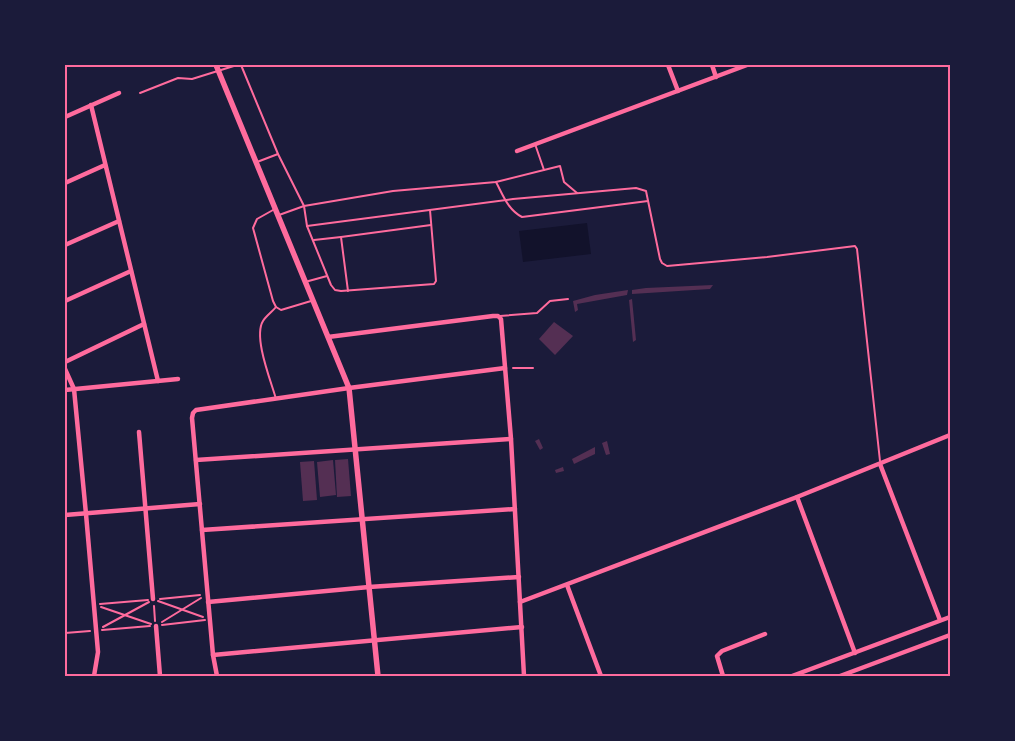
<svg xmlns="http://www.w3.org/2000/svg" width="1015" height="741" font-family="Georgia,serif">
<rect width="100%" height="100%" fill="#1b1b3a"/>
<polygon fill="#12122b" points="587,223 591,254 523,262 519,231"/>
<g fill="#542f53">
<polygon points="713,285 710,289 632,294 632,290 646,288"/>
<polygon points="628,290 627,295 577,304 578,310 575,312 573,301 595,295"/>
<polygon points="632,299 636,340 633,342 629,300"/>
<polygon points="554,322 573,336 555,355 539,339"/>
<polygon points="539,439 543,448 540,450 535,441"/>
<polygon points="607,441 610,454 606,455 602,443"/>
<polygon points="595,447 595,454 574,464 572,459"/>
<polygon points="348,459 351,496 337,497 335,460"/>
<polygon points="333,460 336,495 320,497 317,462"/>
<polygon points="314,461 317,500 303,501 300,462"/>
<polygon points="563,467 564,471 556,473 555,470"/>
</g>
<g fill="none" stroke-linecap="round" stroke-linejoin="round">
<g stroke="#ff6b9d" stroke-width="2">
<polyline points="513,368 533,368"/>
<polyline points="160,599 200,595"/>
<polyline points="158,601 203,617"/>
<polyline points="100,604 148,600"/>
<polyline points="154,606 155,621"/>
<polyline points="101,607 151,624"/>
<polyline points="162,622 201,598"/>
<polyline points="162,625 205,620"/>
<polyline points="103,627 149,602"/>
<polyline points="102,630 150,626"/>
<polyline points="65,633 90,631"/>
</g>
<g stroke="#ff6b9d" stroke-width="2">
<polyline points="241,65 278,154 304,206 307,226 331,285 335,290 341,291 434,284 436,281 430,210"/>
<polyline points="140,93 178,78 192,79 237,65"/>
<polyline points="535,144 544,170"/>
<polyline points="257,162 278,154"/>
<path d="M496 182C503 195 508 210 522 217L648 201"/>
<polyline points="273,210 257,219 253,228 273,301 276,307 281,310 311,301"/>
<polyline points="279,215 304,206 393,191 496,182 560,166 564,182 577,193"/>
<polyline points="307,226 513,199 636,188 646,191 660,259 662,263 667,266 767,257 855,246 857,249 880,461"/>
<polyline points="314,240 341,237"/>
<polyline points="305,282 327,276"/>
<polyline points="348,291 341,237 431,225"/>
<polyline points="500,316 537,313 550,301 568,299"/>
<path d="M276 399C271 381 253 337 263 321 266 316 272 312 276 307"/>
</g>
<g stroke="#ff6b9d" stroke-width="4.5">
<polyline points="668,65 678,91"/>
<polyline points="712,65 716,77"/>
<polyline points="91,105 158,381"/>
<polyline points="65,117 119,93"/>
<polyline points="517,151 747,65"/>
<polyline points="65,183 105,165"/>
<polyline points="65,245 119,221"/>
<polyline points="65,301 131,271"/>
<polyline points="328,337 493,316 498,316 501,319 511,439 524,676"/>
<polyline points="65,362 144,324"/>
<polyline points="65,369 74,389 86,514 98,652 94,676"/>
<polyline points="65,390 178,379"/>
<polyline points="139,432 153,599"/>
<polyline points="196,460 511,439"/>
<polyline points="880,464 940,620"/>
<polyline points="797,497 855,653"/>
<polyline points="65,515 200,504"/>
<polyline points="202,530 515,509"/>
<polyline points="567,585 601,676"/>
<polyline points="208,602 369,587 519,577"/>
<polyline points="520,602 797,497 950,435"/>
<polyline points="156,626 160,676"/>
<polyline points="213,655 522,627"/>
<polyline points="217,676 213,655 192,418 193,413 196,410 349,388 505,368"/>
<polyline points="723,676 717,656 722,651 765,634"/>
<polyline points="792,676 950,617"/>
<polyline points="840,676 950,635"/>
</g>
<polyline stroke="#ff6b9d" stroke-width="5.5" points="216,65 349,388 378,676"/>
</g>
<rect width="1015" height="741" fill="none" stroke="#1b1b3a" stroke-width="132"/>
<rect x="66" y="66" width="883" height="609" fill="none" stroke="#ff6b9d" stroke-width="2"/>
</svg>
